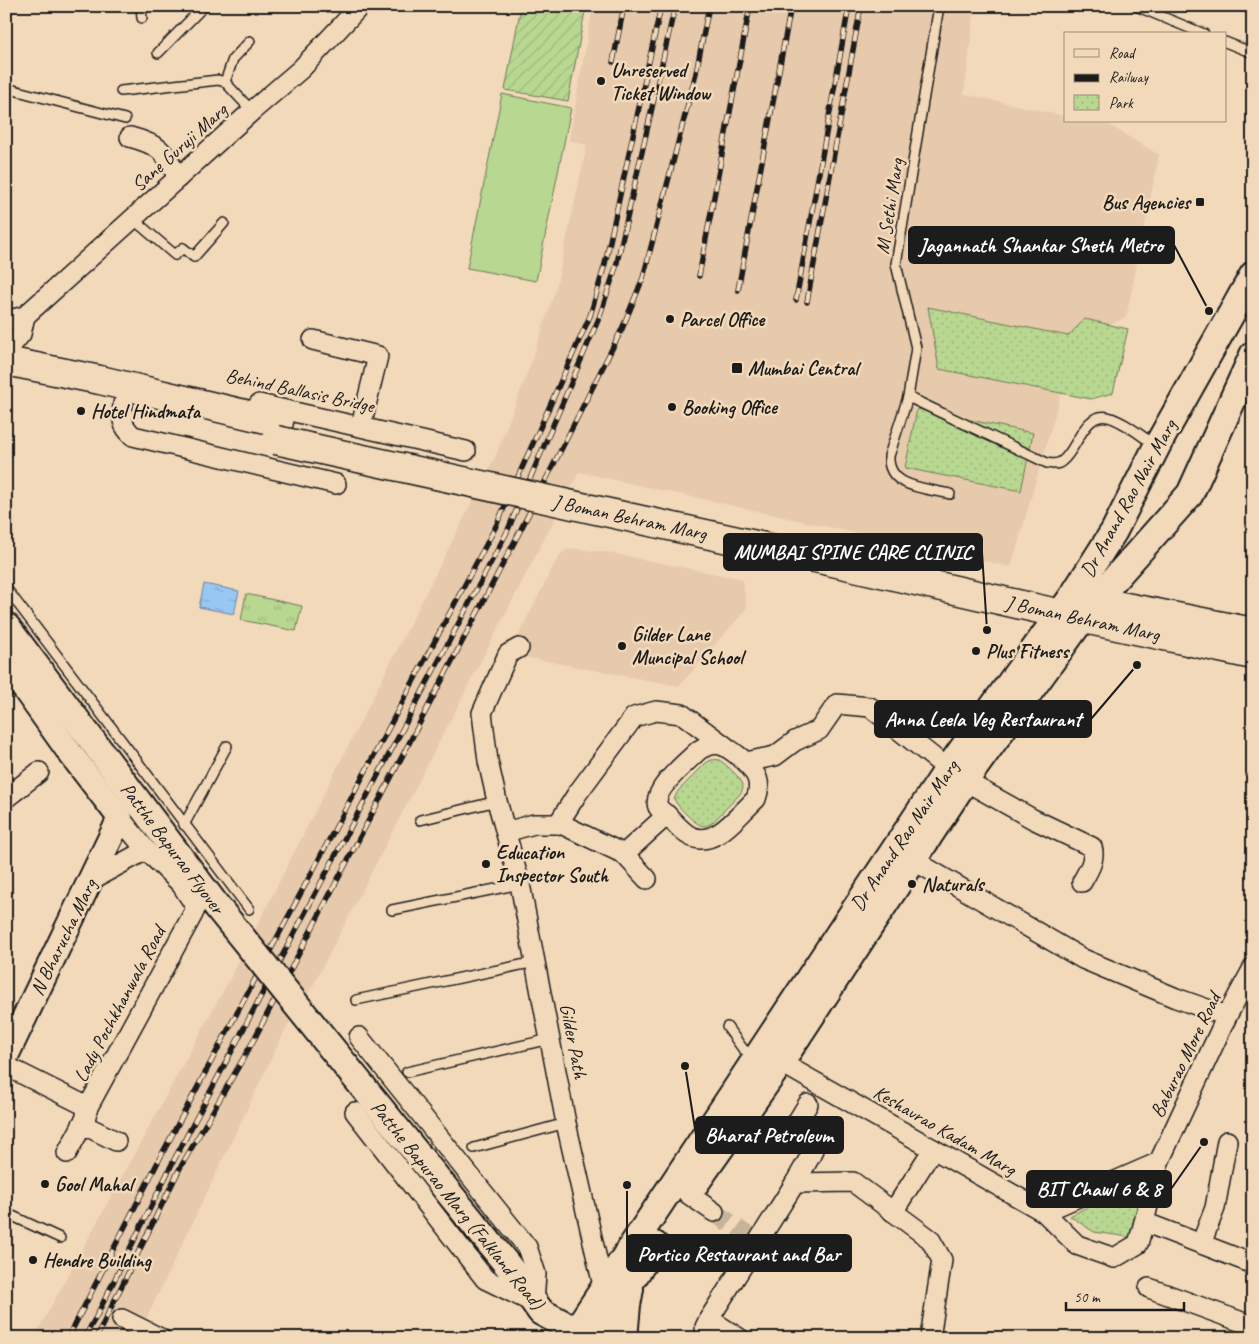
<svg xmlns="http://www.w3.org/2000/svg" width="1259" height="1344" font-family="Caveat,sans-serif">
<defs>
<pattern id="grass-tufts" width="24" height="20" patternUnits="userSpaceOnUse" patternTransform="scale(1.25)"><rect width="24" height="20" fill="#b8d790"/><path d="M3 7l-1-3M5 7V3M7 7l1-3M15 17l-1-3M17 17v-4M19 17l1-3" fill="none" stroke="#9eb87c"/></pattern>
<pattern id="park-dots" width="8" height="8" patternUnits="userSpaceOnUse" patternTransform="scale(1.25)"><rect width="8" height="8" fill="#b8d790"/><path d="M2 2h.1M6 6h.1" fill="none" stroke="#9eb87c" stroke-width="1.8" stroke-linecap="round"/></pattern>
<pattern id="garden-furrows" width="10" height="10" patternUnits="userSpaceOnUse" patternTransform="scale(1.25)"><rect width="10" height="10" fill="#b8d790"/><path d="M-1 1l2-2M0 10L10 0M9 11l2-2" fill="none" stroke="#9eb87c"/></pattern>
<pattern id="water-ripples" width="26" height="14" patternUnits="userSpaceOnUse" patternTransform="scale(1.25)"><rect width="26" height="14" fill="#99c7f4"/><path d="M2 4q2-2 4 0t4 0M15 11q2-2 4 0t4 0" fill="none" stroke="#83aad1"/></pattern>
</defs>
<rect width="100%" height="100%" fill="#f2d9ba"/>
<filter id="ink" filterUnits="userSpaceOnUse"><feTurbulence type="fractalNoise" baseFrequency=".02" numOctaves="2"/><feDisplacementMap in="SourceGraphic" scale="10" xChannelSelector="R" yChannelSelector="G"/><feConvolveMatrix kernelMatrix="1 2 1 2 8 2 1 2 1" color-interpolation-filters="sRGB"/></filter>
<g filter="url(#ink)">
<g fill="#e7c9ab">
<polygon points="593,6 975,6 964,94 1065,116 1065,121 1089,121 1109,125 1159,155 1126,317 1076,342 1011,567 579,472 311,989 285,1030 137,1338 34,1338 233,973 496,455 530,366 556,288 587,145 569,140"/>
<polygon points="576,549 605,552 742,579 747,608 679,686 509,654 555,563 562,553 567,550"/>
</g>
<polygon fill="url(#grass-tufts)" stroke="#6a7a56" points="246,594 302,606 296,631 241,620"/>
<g fill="url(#park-dots)" stroke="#6a7a56">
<polygon points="928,307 1068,336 1085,319 1128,329 1113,393 1091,399 939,369"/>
<polygon points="917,409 1033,433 1021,491 905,468"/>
<path d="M711 760C714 760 716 759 719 760 724 762 742 779 743 785 743 788 742 790 741 793L712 823C709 824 707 826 704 826 696 826 677 806 674 799L678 791 706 763Z"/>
<polygon points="1135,1182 1140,1210 1129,1237 1094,1232 1070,1216"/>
</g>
<polygon fill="url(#garden-furrows)" stroke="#6a7a56" points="521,6 586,6 568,101 505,90"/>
<polygon fill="#b8d790" stroke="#6a7a56" points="502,94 571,108 536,281 467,268"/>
<polygon fill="url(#water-ripples)" stroke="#67839e" points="204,584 239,591 234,614 199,607"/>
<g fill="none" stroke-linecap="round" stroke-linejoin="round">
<polyline stroke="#c7b39a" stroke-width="19" stroke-dasharray="19 9" stroke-linecap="butt" points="714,1212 749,1237"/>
<defs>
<g id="service">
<polyline points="141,6 142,18"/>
<path d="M939 6 896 264 916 348 908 397 1047 463C1053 464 1058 465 1062 461 1077 451 1083 412 1108 417 1124 421 1141 436 1155 445"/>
<polyline points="1136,6 1204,34"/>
<polyline points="1225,42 1253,53"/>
<polyline points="158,53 204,6"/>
<polyline points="225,82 233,59 250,41"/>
<polyline points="6,88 125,119"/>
<polyline points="121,91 218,80 225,82 252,111"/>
<polyline points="133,219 175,255 183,248 194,257 224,223"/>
<path d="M908 397 889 456C887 488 926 488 950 494"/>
<polyline points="6,588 249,909"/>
<polyline points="420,820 497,801"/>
<polyline points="184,825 227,746"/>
<polyline points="392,910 520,884"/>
<polyline points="356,1000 535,962"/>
<polyline points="727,1027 743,1049 755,1057"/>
<polyline points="407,1072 550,1039"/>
<polyline points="474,1148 566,1123"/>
<polyline points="6,1213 60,1238"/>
</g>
<g id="minor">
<path d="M130 137C160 145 165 151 178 178"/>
<polyline points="6,321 25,316 252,111 301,69 360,6"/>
<polyline points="313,340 378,356 361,426"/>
<polyline points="6,352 21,334 25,316"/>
<path d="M123 404C122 419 121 425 133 436L336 484"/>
<polyline points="259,404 466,451"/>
<polyline points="519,648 508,654 482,713 488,761 497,801 520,884 566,1123 604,1290"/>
<path d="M965 781 1033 819 1092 847C1096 860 1088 871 1082 882"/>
<polyline points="6,798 39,772"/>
<path d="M667 815C674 822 681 831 690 836 715 849 739 814 756 799 762 783 757 774 746 762"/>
<polyline points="558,824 577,794 634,717 656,711 682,714 725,746"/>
<path d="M506 832 534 824H561L624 854 667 815C664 813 660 810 658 807 651 790 688 761 699 750 720 737 729 749 746 762L775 756 795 741 819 730 837 704 870 707 948 769"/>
<polyline points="624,854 647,879"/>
<polyline points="913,860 1083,959 1176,998 1227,1016"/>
<polyline points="91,880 146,850"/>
<polyline points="771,1057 1044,1212 1077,1245 1114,1258 1138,1244 1144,1222 1253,1264"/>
<polyline points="6,1066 88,1107 193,914 196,907 181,884 146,850 120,818"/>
<polyline points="355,1112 485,1279 534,1303 536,1274 527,1247 359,1037"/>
<polyline points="82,1124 116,1141"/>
<polyline points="67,1153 85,1120 88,1107"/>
<polyline points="795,1183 811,1155 814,1147 806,1138 797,1134 797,1122 808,1104"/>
<polyline points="688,1194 714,1212"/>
<polyline points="893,1212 933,1149"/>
<polyline points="1044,1212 1159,1162 1227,1016 1253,968"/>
<polyline points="1144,1222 1159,1162"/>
<polyline points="1201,1244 1215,1208 1227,1141"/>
<polyline points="1149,1288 1253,1326"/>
<polyline points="122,1319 160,1338"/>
<polyline points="709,1319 739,1338"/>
<polyline points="706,1338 705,1327 709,1319 795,1183 853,1182 930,1239 942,1260 930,1338"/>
</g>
<polyline id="tertiary" points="6,663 70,753 120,818 6,1056"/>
<g id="secondary">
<polyline points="6,626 219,909"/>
<polyline points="346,1066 509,1267 541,1312 562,1323 574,1338"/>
<polyline points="693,1187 781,1062 965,781 1095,601 1190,494 1253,355"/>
<polyline points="571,1338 948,769 1072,597 1114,531 1157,446 1253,275"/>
<polyline points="593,1338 655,1245"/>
<polyline points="624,1338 627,1305 630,1289"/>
</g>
<g id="primary">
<polyline points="6,361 100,380 279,422"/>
<polyline points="815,558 1061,614 1253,655"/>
<polyline points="1085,599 1253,632"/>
</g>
</defs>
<use href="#service" stroke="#1c1c1c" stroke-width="12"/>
<use href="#minor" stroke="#1c1c1c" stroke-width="22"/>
<use href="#tertiary" stroke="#1c1c1c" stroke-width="28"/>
<use href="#secondary" stroke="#1c1c1c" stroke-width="30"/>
<use href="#primary" stroke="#1c1c1c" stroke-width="31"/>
<use href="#service" stroke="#f2d9ba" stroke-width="9"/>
<use href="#minor" stroke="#f2d9ba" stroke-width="19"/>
<use href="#tertiary" stroke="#f2d9ba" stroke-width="24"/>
<use href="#secondary" stroke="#f2d9ba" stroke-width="26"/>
<use href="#primary" stroke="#f2d9ba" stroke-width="28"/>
<defs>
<g id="rail">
<polyline points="613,62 624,6"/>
<polyline points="699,276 750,6"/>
<polyline points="738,290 791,6"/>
<polyline points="796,300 849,6"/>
<polyline points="807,302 861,6"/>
<polyline points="68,1338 162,1154 496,526 590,316 605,264 661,6"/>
<polyline points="84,1338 96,1317 174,1160 507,532 599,318 616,267 675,6"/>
<polyline points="96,1338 180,1168 251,1045 517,537 622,329 643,278 696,73 709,6"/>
</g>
</defs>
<use href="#rail" stroke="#1c1c1c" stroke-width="5.5"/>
<use href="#rail" stroke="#f2d9ba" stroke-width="4" stroke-dasharray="11" stroke-linecap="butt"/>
<defs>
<polyline id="secondary-bridge" points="219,909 346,1066"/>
<polyline id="primary-bridge" points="276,440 815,558"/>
</defs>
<use href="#secondary-bridge" stroke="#1c1c1c" stroke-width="30" stroke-linecap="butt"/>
<use href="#primary-bridge" stroke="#1c1c1c" stroke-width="31" stroke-linecap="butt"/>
<use href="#secondary-bridge" stroke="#f2d9ba" stroke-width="26"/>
<use href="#primary-bridge" stroke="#f2d9ba" stroke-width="28"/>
</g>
</g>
<g fill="#1c1c1c" stroke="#f2d9ba" stroke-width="2">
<circle cx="601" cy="81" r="5"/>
<rect x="1195" y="197" width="10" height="10" rx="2.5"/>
<circle cx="670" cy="319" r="5"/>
<rect x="731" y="362" width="12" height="12" rx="2.5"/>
<circle cx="672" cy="407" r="5"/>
<circle cx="81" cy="411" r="5"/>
<circle cx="622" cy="646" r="5"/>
<circle cx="976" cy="651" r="5"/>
<circle cx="486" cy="864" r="5"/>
<circle cx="912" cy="884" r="5"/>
<circle cx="45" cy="1184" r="5"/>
<circle cx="33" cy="1260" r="5"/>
</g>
<g text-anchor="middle" stroke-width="5" stroke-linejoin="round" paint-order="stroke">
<g font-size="20" font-weight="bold" fill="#1c1c1c" stroke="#f2d9ba" text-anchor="start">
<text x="611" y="77">Unreserved<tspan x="611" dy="23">Ticket Window</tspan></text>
<text x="1190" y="209" text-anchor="end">Bus Agencies</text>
<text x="680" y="326">Parcel Office</text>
<text x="748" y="375">Mumbai Central</text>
<text x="682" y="414">Booking Office</text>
<text x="91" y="418">Hotel Hindmata</text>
<text x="632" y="641">Gilder Lane<tspan x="632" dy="23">Muncipal School</tspan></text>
<text x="986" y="658">Plus Fitness</text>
<text x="496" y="859">Education<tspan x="496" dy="23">Inspector South</tspan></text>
<text x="922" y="891">Naturals</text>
<text x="55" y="1191">Gool Mahal</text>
<text x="43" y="1267">Hendre Building</text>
</g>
<g font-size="20" fill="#1c1c1c" stroke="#f2d9ba">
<text transform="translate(179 147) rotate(-42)" y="7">Sane Guruji Marg</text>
<text transform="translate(889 206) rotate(-81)" y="7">M Sethi Marg</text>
<text transform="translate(300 390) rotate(12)" y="7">Behind Ballasis Bridge</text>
<text transform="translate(1128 498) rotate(-61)" y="7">Dr Anand Rao Nair Marg</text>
<text transform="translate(630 517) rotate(12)" y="7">J Boman Behram Marg</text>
<text transform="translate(1083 618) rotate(12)" y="7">J Boman Behram Marg</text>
<text transform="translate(904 835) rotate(-56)" y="7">Dr Anand Rao Nair Marg</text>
<text transform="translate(173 848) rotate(53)" y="7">Patthe Bapurao Flyover</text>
<text transform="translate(63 937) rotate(-64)" y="7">N Bharucha Marg</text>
<text transform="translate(119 1004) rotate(-62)" y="7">Lady Pochkhanwala Road</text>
<text transform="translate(574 1041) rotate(79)" y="7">Gilder Path</text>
<text transform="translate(1185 1055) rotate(-64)" y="7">Baburao More Road</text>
<text transform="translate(945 1130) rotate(30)" y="7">Keshavrao Kadam Marg</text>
<text transform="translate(458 1205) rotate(51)" y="7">Patthe Bapurao Marg (Falkland Road)</text>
</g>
</g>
<path fill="none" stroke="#1c1c1c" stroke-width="2" d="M1209 311L1174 245M987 630L982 552M1137 665L1091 719M685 1066L696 1135M1204 1142L1171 1189M627 1185L627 1253"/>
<g fill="#1c1c1c" stroke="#f2d9ba" stroke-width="2">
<circle cx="1209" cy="311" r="5"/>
<circle cx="987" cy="630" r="5"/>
<circle cx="1137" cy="665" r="5"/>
<circle cx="685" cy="1066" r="5"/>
<circle cx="1204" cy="1142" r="5"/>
<circle cx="627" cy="1185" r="5"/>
</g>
<g fill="#1c1c1c" stroke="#1c1c1c" stroke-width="2">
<rect x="909" y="227" width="265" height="36" rx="5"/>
<rect x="724" y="534" width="258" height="36" rx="5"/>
<rect x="875" y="701" width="216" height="36" rx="5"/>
<rect x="696" y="1117" width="147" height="36" rx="5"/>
<rect x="1027" y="1171" width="144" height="36" rx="5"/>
<rect x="627" y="1235" width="224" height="36" rx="5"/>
</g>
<g font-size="21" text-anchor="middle" font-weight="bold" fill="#fff">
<text x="1041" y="252">Jagannath Shankar Sheth Metro</text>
<text x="853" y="559">MUMBAI SPINE CARE CLINIC</text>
<text x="983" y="726">Anna Leela Veg Restaurant</text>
<text x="769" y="1142">Bharat Petroleum</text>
<text x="1099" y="1196">BIT Chawl 6 &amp; 8</text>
<text x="739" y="1261">Portico Restaurant and Bar</text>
</g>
<rect width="1259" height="1344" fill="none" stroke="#f2d9ba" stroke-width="25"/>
<rect x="12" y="12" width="1234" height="1319" fill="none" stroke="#1c1c1c" stroke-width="2" filter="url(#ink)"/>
<rect x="1064" y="32" width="162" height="90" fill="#f2d9ba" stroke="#9c8d7b"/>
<rect x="1074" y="49" width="25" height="8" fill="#f2d9ba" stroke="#9c8d7b"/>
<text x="1109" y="58" font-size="15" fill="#1c1c1c">Road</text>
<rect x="1074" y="74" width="25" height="8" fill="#1c1c1c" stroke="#9c8d7b"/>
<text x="1109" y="82" font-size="15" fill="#1c1c1c">Railway</text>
<rect x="1074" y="95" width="25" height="15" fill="url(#park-dots)" stroke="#9c8d7b"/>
<text x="1109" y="108" font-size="15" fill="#1c1c1c">Park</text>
<path d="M1066 1302v8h118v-8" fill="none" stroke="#1c1c1c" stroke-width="2.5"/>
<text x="1074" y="1302" font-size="15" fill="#1c1c1c" stroke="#f2d9ba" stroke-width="4" paint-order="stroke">50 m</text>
</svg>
